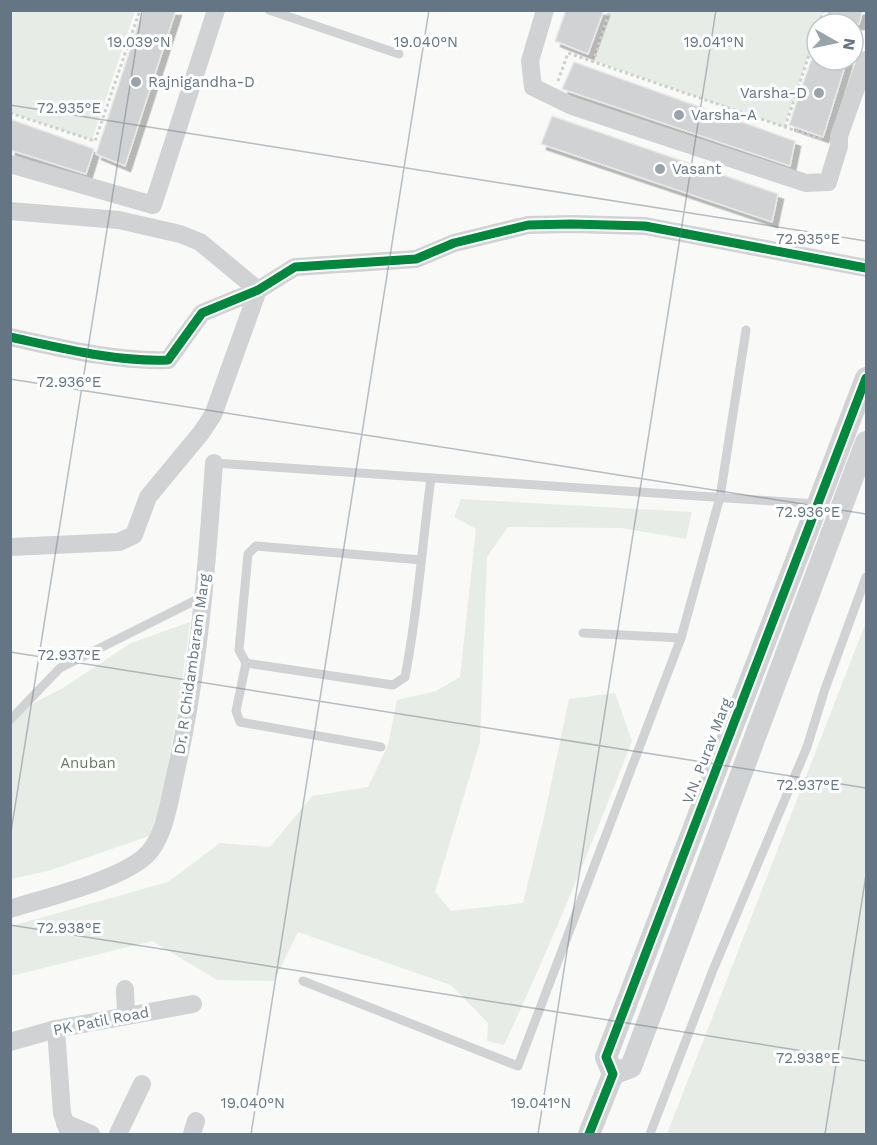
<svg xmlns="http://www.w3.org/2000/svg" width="877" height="1145" font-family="'Work Sans',sans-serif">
<defs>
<filter id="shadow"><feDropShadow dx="5.5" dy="5.5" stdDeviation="0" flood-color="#0004"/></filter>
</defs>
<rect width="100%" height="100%" fill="#f9f9f8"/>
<g fill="#e8ece6">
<polygon points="11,10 135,11 92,140 11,113"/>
<polygon points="609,11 609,10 824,11 819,24 817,24 817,30 784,127 592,60"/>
<path d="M461 499 692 512 686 539 621 528 508 527 487 557 480 742 435 892 451 911 523 903 544 817 569 699 615 693 632 741C592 844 551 945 504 1045L487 1041 488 1023 451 985 298 932 274 981 217 980 152 941 11 976V926L168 882 220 843 270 847 312 796 368 787 388 745 397 700 436 691 460 677 476 529 454 517Z"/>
<polygon points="190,622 179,704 161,804 149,836 48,871 11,879 11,715 63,688 131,643"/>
<polygon points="866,622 866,1134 667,1134"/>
</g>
<g fill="#d1d2d3" stroke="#e8e8e8" stroke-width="1.5" filter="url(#shadow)">
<polygon points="143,10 176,10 125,166 96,154"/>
<polygon points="566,10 604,10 588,54 555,41"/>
<polygon points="828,10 863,10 859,24 824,24"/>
<polygon points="811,60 847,60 823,137 789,125"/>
<polygon points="574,62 795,141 790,166 562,89"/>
<polygon points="552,116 778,194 772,222 541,144"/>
<polygon points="10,119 94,149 86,174 10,150"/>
</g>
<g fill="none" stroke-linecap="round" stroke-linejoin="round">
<g stroke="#cecfcf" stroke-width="3" stroke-dasharray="3 3" stroke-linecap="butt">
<polyline points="819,24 824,10"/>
<polyline points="593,62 610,10"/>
<polyline points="558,81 568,53 823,140"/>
<polyline points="10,113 95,141 140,10"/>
<polyline points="785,127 817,31"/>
</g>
<g stroke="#d0d2d3" stroke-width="9">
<polyline points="269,10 399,54"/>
<polyline points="214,463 816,504"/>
<path d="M421 560 256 546 248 554 239 650 246 663 393 685 405 677C418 612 422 544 431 478"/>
<polyline points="583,633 681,638 720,497 746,330"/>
<polyline points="246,663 236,711 240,722 381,747"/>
<polyline points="10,720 60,668 204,596"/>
<polyline points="303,981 518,1066 681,638"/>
<polyline points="650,1134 713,970 807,747 825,689 866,577"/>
</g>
<g stroke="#d0d2d3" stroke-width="18">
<polyline points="545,10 530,61 533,87 572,106 806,183 828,182 839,146 839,136 866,60"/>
<polyline points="10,164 153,205 216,10"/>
<polyline points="10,211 119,220 180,234 200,242 258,290"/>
<path d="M10 337C61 348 116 362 168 360L202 313 258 290 295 267 416 259 454 243 528 225 571 224 645 226 866 268"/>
<polyline points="10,547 119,542 134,535 148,497 201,433 213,415 258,290"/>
<path d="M10 909C48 897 112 882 142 859 165 842 170 797 176 771 199 669 207 566 214 463"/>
<polyline points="125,989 126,1016"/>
<polyline points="56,1029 62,1113 69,1134"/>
<polyline points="10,1042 56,1029 193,1004"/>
<polyline points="65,1123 91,1134"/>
<polyline points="118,1134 142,1084"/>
<polyline points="192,1134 196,1121"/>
</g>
<g stroke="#d0d2d3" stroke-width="22">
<polyline points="613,1074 631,1067 866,442"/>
<polyline points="589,1134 613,1074 606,1057 866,378"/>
</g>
<defs>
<g id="cycleway">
<path d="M10 337C61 348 116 362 168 360L202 313 258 290 295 267 416 259 454 243 528 225 571 224 645 226 866 268"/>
<polyline points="589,1134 613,1074 606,1057 866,378"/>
</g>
</defs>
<use href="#cycleway" stroke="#fff" stroke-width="13"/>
<use href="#cycleway" stroke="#00873e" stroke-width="9"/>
</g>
<path fill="none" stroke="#647683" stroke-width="1.5" stroke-opacity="0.45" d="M10 105 866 241M10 379 866 514M10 652 866 788M10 838 142 10M10 925 866 1061M251 1134 429 10M538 1134 716 10M825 1134 866 875"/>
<g fill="#98a4ac" stroke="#fff" stroke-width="2">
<circle cx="136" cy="82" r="6"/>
<circle cx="819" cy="93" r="6"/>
<circle cx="679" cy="115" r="6"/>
<circle cx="660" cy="169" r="6"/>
</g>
<g text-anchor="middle" stroke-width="6" stroke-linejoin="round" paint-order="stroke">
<g font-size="15" fill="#647683" stroke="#fff" text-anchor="start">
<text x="148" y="87">Rajnigandha-D</text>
<text x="807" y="98" text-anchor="end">Varsha-D</text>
<text x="691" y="120">Varsha-A</text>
<text x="672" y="174">Vasant</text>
</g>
<g font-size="15" fill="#647683" stroke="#fff">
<text transform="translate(192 664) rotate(-82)" y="5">Dr. R Chidambaram Marg</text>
<text transform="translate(707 751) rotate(-69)" y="5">V.N. Purav Marg</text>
<text transform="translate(101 1021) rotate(-11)" y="5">PK Patil Road</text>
</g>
<g font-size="15" fill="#687a63" stroke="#fff">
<text x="88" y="768">Anuban</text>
</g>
</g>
<g font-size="15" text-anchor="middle" fill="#647683" stroke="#fff" stroke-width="6" stroke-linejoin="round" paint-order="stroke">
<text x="139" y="47">19.039°N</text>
<text x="426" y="47">19.040°N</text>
<text x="714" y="47">19.041°N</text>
<text x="69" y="113">72.935°E</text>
<text x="808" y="244">72.935°E</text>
<text x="69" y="387">72.936°E</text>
<text x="808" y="517">72.936°E</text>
<text x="69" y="660">72.937°E</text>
<text x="808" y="790">72.937°E</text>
<text x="69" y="933">72.938°E</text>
<text x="808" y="1063">72.938°E</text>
<text x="253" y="1108">19.040°N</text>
<text x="541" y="1108">19.041°N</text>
</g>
<rect width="877" height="1145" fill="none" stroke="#647683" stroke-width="24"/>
<g transform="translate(835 42) rotate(99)"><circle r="28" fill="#ffffff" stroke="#c1c8cd" stroke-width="1.5"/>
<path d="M0-4.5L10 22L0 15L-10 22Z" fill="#98a4ac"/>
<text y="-9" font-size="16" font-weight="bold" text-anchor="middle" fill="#647683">N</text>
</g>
</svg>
